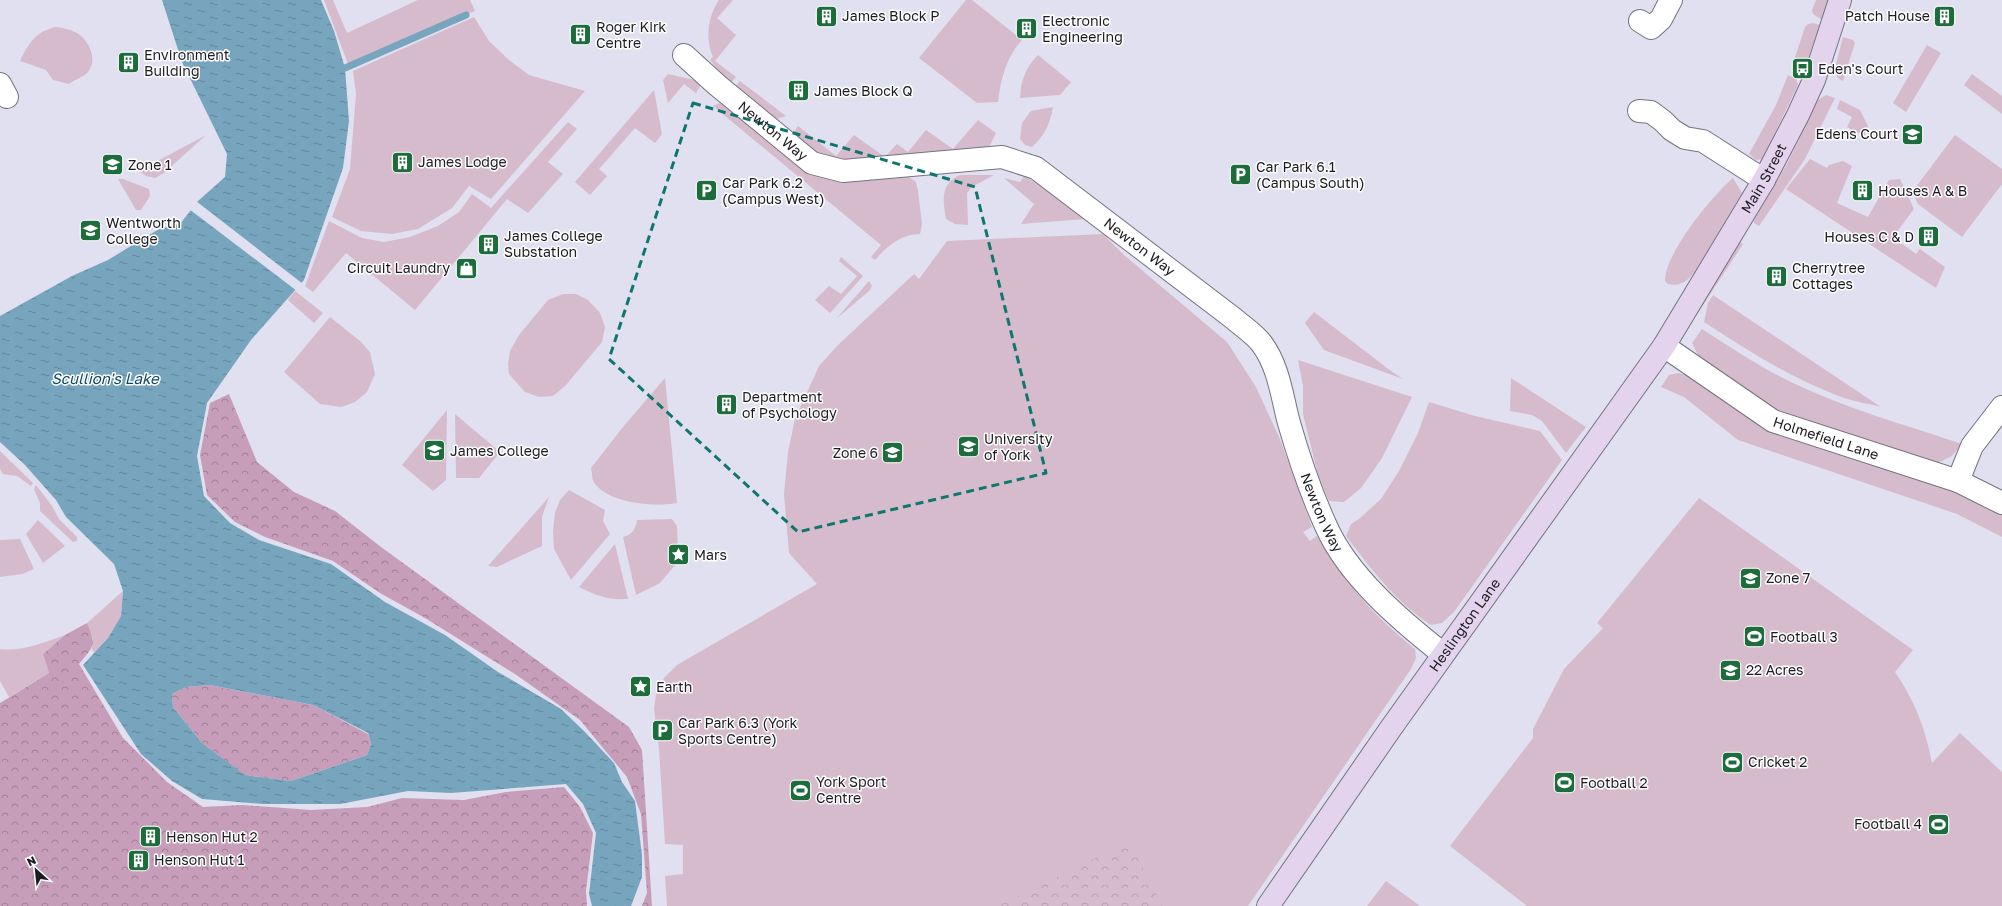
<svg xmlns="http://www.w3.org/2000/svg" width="2002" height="906" font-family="'Golos Text',sans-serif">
<defs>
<pattern id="forest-crowns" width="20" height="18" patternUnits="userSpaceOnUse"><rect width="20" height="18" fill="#c79eb9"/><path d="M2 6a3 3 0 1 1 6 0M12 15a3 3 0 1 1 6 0" fill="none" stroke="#a18096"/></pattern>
<pattern id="park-crowns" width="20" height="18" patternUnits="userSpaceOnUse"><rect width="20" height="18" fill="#d6bbcc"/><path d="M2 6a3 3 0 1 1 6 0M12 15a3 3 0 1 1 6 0" fill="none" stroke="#b7a0af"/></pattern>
<pattern id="water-ripples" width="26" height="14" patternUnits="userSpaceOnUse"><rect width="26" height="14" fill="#78a5be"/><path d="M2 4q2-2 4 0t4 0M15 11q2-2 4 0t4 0" fill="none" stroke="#62869a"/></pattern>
</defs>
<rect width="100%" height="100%" fill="#e0e0f0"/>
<g fill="#d6bbcc">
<polygon points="324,0 333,0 347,33 418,0 470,0 475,11 348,64"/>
<path d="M719 0H733L717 18 736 35 715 61 736 77 730 84 710 60 713 57C705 38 708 16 719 0Z"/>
<path d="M966 0H972L1022 40C1006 58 1001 78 998 102L977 103 919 58Z"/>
<polygon points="1816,0 1830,0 1822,20 1813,14 1812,10"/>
<polygon points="474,17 489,41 509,60 529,75 585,91 491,199 469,186 452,208 418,229 392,234 361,231 332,217 350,169 356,94 353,71"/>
<polygon points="1813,23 1820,25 1805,67 1800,69 1795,67 1793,63 1805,27 1808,24"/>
<path d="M56 27C63 28 70 29 77 33 89 40 99 61 87 73 83 77 74 80 69 84L53 80 46 70 20 61C28 44 36 31 56 27Z"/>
<polygon points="1843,37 1853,40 1855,43 1843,81 1839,79 1834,72"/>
<polygon points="1927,45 1941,53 1906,112 1893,103"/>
<path d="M1038 55 1071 82 1060 95 1020 98C1021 80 1025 68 1038 55Z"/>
<polygon points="668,74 699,81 700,86 696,93 684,84 668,103 663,80"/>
<polygon points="1972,74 2002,96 2002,114 1964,85"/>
<polygon points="1788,75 1796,79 1798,85 1764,155 1762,159 1756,160 1749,154 1776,105"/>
<polygon points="740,81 786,116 774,120 734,88"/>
<polygon points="654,90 662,134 655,143 635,128 599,169 607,176 590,195 575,182"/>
<polygon points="1826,95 1835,98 1805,159 1759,226 1754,223 1754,220 1787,164 1818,100"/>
<polygon points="1840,100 1860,110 1868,126 1864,136 1847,127 1852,117 1837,109"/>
<path d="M720 103 724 105 801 167 835 181 895 176 909 177 916 182 918 191 922 224 920 234C901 234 887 246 875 260L871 257 881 245 713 106Z"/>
<path d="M1053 107C1050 124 1045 135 1032 147L1025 145 1020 139 1022 123 1031 111Z"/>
<polygon points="978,120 996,133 990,145 984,149 849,162 810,151 795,137 795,131 798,126 836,156 854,135 885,157 897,144 908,152 926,130 953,149"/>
<polygon points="568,122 577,129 548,162 563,174 528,213 507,199 415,310 346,253 313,292 305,286 329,221 362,238 384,242 410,237 438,226 459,212 472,194 491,208"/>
<polygon points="206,135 164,173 155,178 146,176 139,171"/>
<polygon points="1955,135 2002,169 2002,184 1962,237 1918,204 1912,192"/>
<polygon points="1810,159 1827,168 1829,165 1843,161 1852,166 1837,203 1868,217 1889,180 1900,179 1914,209 1893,237 1916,254 1920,249 1945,267 1936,288 1786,189"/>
<path d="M960 175H994L972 187 967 193 968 225 955 224 946 219C943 200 940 184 960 175Z"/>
<polygon points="1024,176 1047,189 1085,219 1021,224 1034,204 1004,178 1020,182"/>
<path d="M1733 178 1742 193 1696 270C1689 280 1681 287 1668 284L1665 281C1665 253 1711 197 1733 178Z"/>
<polygon points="118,179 123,179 149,189 150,196 141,210 136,210"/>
<path d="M1103 234 1124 255 1227 342 1256 387 1279 437 1312 527 1303 532 1310 541 1317 536C1345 583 1372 614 1415 649L1416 658 1411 669 1248 906H667L665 876 683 874V845L665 844 659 749 654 709 656 694 664 678 677 665 817 584 789 553 784 494 788 452 795 419 819 366 838 345 914 274 919 279 947 241Z"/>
<polygon points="1740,242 1743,244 1696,316 1695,313"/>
<polygon points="841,257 863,276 830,313 815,300 829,286 841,294 857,276 839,261"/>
<polygon points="869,281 872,286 869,291 836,319"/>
<polygon points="295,291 323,313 314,323 288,300"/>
<polygon points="563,294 576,294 588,300 600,313 605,327 602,342 566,385 553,396 539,397 525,392 509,374 508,364 510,351 519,335 548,300"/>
<path d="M1713 295 1881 407C1866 403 1850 401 1836 395 1789 377 1747 350 1704 322L1708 303Z"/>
<polygon points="1314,312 1391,371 1403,379 1324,350 1305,323"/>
<polygon points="330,317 360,341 370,352 375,374 367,392 355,402 341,407 320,404 284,372"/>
<path d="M1702 329C1732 348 1761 368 1793 383 1847 409 1906 425 1962 444L1952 456 1938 463 1779 412 1700 359 1692 343Z"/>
<polygon points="1298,360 1412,397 1382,458 1361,488 1344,502 1329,501 1318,475 1303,414 1303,386"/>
<polygon points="1678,373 1690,376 1733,408 1769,429 1977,499 2002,512 2002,537 1957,514 1738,440 1684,397 1661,387 1669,375"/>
<path d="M665 378 677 503C654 507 607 504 593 481 592 477 592 472 591 468L623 427Z"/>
<polygon points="1511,378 1586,427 1566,453 1542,421 1532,415 1510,411"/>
<path d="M1429 402 1475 416 1540 431 1562 460 1454 612 1442 623 1431 625C1396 602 1371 569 1346 536L1351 524 1359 519 1381 499 1399 471 1418 433Z"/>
<polygon points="447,410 446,480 433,491 402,465"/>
<polygon points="455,414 500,452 479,478 456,478"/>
<polygon points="0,451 33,483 31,486 17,476 3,474 0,469"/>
<polygon points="36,485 52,506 59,519 77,537 77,541 73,542 40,511 40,503 34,489"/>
<polygon points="569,490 605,510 603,521 610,534 571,580 554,549 553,531 555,513 560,500"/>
<polygon points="549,497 542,517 542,546 497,567 488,566"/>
<path d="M1699 498 1913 650 1895 672C1914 699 1926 730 1932 763L1960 733 2002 772V906H1527L1450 846 1533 738V729L1564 669 1603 628 1597 623Z"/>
<path d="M672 519 677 526 678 551 676 564 660 583 636 595 623 537C632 535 636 529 637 520Z"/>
<polygon points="38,520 65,546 43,563 26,534"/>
<polygon points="20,539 34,569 22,574 0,577 0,540"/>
<path d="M615 544 628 599C608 600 597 596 579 587Z"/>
<polygon points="123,591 121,616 108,638 94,653 92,649 93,638 87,623"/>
<path d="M65 635 43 654 49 673 9 697 0 681V649C21 652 46 642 65 635Z"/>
<polygon points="1386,881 1420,906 1367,906"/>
</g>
<g fill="url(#forest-crowns)">
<polygon points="229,394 257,462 294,492 335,511 381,547 629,727 642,750 652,906 642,906 647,893 641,814 627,777 580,720 515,674 425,618 380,593 333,561 265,537 235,522 207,495 200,455 210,403"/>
<path d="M87 623C97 646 94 646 79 664L123 738 167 782 203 807 242 805 311 810 367 807 402 798 464 800 506 792 564 787 580 807 593 833 586 891 587 906H0V703L49 673 43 654 65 635Z"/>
<polygon points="210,685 313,705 368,734 371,744 367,755 291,781 244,775 202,743 173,707 172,694 186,687"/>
</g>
<polygon fill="url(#park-crowns)" points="1130,841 1162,906 998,906"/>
<path fill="url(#water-ripples)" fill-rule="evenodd" d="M162 0H321L334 31 345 68 349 121 343 168 304 280 251 340 207 403 197 456 204 496 230 523 259 540 331 564 385 602 445 635 498 672 561 709 585 732 614 763 622 782 635 801 642 855V877L631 906H592L589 894 596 833 583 804 566 784 451 793 408 791 340 804H263L202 799 172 781 141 754 83 665 108 638 121 616 123 591 114 564 66 517 56 500 25 465 0 442V316L72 276 108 260 159 229 180 224 198 201 225 177 227 154 182 62ZM210 685 313 705 368 733 371 744 367 755 291 781 245 775 202 743 173 707 172 694 186 687Z"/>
<polygon fill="#e0e0f0" points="196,201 303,284 297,291 189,209"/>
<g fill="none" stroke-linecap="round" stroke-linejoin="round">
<polyline stroke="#78a5be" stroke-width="7" points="345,68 466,15"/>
<defs>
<g id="street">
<polyline points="1640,21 1651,28 1661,19 1671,0"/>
<path id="s1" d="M684 55 717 85 812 163 843 171 1002 157 1036 168 1233 318C1242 326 1255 334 1262 344 1279 367 1282 397 1289 423 1299 458 1311 493 1326 526 1348 576 1400 620 1443 654"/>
<polyline points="0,84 7,97"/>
<polyline points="1639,111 1651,112 1663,121 1672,130 1685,138 1703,141 1764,180"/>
<path id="s2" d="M1664 346 1773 421 1958 481 2002 503"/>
<polyline points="1958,481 1972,446 2002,407"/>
</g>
<g id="secondary">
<path id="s3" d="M1268 906 1391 728 1664 346 1764 180 1798 115 1814 80 1840 0"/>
</g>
</defs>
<use href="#street" stroke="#737381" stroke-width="24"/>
<use href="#secondary" stroke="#737381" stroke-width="24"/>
<use href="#street" stroke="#fff" stroke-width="22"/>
<use href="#secondary" stroke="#e4d3ec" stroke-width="22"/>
</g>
<path fill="none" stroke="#0f766e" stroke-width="3" stroke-dasharray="8 5" stroke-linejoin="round" d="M693 103 975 187 1046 473 798 532 609 359Z"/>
<defs>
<symbol id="building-square" viewBox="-11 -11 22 22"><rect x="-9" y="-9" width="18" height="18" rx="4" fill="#1d6c3b" stroke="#fff"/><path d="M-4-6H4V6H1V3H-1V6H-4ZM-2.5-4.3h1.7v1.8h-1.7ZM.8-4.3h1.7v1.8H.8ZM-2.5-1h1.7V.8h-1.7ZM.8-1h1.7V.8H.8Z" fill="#fff"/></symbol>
<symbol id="bus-square" viewBox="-11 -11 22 22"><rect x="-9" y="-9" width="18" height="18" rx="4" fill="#1d6c3b" stroke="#fff"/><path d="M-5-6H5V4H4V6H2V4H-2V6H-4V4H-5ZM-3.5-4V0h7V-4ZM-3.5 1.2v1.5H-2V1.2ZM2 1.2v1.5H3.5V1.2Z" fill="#fff"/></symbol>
<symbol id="university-square" viewBox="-11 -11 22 22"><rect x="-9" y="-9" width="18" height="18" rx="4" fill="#1d6c3b" stroke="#fff"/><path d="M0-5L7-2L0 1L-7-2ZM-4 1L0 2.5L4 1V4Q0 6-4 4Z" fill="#fff"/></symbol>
<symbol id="parking-square" viewBox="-11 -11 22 22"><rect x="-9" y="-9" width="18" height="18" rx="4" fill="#1d6c3b" stroke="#fff"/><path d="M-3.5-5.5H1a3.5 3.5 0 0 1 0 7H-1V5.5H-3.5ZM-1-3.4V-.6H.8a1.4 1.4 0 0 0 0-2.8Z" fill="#fff"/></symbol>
<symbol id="shop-square" viewBox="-11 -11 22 22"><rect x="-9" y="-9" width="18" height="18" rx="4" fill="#1d6c3b" stroke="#fff"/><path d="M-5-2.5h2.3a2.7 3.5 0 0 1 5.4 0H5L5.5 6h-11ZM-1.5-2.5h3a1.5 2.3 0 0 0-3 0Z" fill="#fff"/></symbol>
<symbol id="sight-square" viewBox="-11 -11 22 22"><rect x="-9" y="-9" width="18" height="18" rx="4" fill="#1d6c3b" stroke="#fff"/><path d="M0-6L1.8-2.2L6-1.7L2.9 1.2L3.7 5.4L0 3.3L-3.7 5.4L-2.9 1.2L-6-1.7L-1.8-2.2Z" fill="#fff"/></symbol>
<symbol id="stadium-square" viewBox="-11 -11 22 22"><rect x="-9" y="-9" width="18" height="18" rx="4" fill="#1d6c3b" stroke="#fff"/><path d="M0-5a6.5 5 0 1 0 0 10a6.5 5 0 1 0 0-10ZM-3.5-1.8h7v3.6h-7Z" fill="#fff"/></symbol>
</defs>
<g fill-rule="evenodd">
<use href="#building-square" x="814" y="4" width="25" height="25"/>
<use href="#building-square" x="1932" y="4" width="25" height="25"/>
<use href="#building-square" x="1014" y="16" width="25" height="25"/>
<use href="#building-square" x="568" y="22" width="25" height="25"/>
<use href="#building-square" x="116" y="50" width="25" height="25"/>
<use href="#bus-square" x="1790" y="56" width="25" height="25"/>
<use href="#building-square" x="786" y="78" width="25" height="25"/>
<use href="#university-square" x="1900" y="122" width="25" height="25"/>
<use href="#building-square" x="390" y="150" width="25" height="25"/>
<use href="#university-square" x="100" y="152" width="25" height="25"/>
<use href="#parking-square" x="1228" y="162" width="25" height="25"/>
<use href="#parking-square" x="694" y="178" width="25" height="25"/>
<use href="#building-square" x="1850" y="178" width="25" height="25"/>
<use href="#university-square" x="78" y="218" width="25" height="25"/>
<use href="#building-square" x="1916" y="224" width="25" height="25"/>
<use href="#building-square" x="476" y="232" width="25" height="25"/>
<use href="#shop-square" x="454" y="256" width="25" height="25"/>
<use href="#building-square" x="1764" y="264" width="25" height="25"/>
<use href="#building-square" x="714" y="392" width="25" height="25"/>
<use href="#university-square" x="956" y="434" width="25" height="25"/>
<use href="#university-square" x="422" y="438" width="25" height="25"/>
<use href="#university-square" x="880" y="440" width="25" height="25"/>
<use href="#sight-square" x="666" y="542" width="25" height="25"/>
<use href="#university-square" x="1738" y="566" width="25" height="25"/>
<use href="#stadium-square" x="1742" y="624" width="25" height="25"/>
<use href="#university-square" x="1718" y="658" width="25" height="25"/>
<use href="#sight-square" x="628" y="674" width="25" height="25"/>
<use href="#parking-square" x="650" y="718" width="25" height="25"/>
<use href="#stadium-square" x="1720" y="750" width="25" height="25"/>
<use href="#stadium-square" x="1552" y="770" width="25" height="25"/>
<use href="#stadium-square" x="788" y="778" width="25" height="25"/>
<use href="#stadium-square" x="1926" y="812" width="25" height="25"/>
<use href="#building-square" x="138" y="824" width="25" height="25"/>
<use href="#building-square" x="126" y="848" width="25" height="25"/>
</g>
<g text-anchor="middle" stroke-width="3" stroke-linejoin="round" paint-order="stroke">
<g font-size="14" fill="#1b1b21" stroke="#fff" text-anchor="start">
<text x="842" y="21">James Block P</text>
<text x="1930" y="21" text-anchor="end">Patch House</text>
<text x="1042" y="26">Electronic<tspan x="1042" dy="16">Engineering</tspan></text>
<text x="596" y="32">Roger Kirk<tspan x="596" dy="16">Centre</tspan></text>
<text x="144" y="60">Environment<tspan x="144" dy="16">Building</tspan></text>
<text x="1818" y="74">Eden's Court</text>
<text x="814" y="96">James Block Q</text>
<text x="1898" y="139" text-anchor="end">Edens Court</text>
<text x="418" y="167">James Lodge</text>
<text x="128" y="170">Zone 1</text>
<text x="1256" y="172">Car Park 6.1<tspan x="1256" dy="16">(Campus South)</tspan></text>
<text x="722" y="188">Car Park 6.2<tspan x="722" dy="16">(Campus West)</tspan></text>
<text x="1878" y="196">Houses A &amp; B</text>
<text x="106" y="228">Wentworth<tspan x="106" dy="16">College</tspan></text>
<text x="504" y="241">James College<tspan x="504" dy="16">Substation</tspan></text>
<text x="1914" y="242" text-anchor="end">Houses C &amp; D</text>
<text x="450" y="273" text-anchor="end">Circuit Laundry</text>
<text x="1792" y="273">Cherrytree<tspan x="1792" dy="16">Cottages</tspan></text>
<text x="742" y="402">Department<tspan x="742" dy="16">of Psychology</tspan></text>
<text x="984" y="444">University<tspan x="984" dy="16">of York</tspan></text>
<text x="450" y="456">James College</text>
<text x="878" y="458" text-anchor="end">Zone 6</text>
<text x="694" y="560">Mars</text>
<text x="1766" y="583">Zone 7</text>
<text x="1770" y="642">Football 3</text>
<text x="1746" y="675">22 Acres</text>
<text x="656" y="692">Earth</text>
<text x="678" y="728">Car Park 6.3 (York<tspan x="678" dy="16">Sports Centre)</tspan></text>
<text x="1748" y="767">Cricket 2</text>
<text x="816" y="787">York Sport<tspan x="816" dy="16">Centre</tspan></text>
<text x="1580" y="788">Football 2</text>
<text x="1922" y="829" text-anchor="end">Football 4</text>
<text x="166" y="842">Henson Hut 2</text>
<text x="154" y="865">Henson Hut 1</text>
</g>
<g font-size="14" fill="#1b1b21" stroke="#fff">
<text dy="5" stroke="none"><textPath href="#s1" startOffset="117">Newton Way</textPath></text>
<text dy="5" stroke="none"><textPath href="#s3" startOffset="881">Main Street</textPath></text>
<text dy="5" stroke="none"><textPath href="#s1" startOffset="525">Newton Way</textPath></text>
<text dy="5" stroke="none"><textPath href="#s2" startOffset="188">Holmefield Lane</textPath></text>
<text dy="5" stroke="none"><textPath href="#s1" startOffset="861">Newton Way</textPath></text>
<text dy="5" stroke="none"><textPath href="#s3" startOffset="343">Heslington Lane</textPath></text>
</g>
<g font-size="15" font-style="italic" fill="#0d4963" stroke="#fff">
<text x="105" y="384">Scullion's Lake</text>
</g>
</g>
<g transform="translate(36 870) rotate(333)" stroke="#ffffff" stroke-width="3" paint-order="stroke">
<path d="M0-3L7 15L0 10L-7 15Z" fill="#1b1b21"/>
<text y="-6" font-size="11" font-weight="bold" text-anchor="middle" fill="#1b1b21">N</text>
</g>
</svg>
